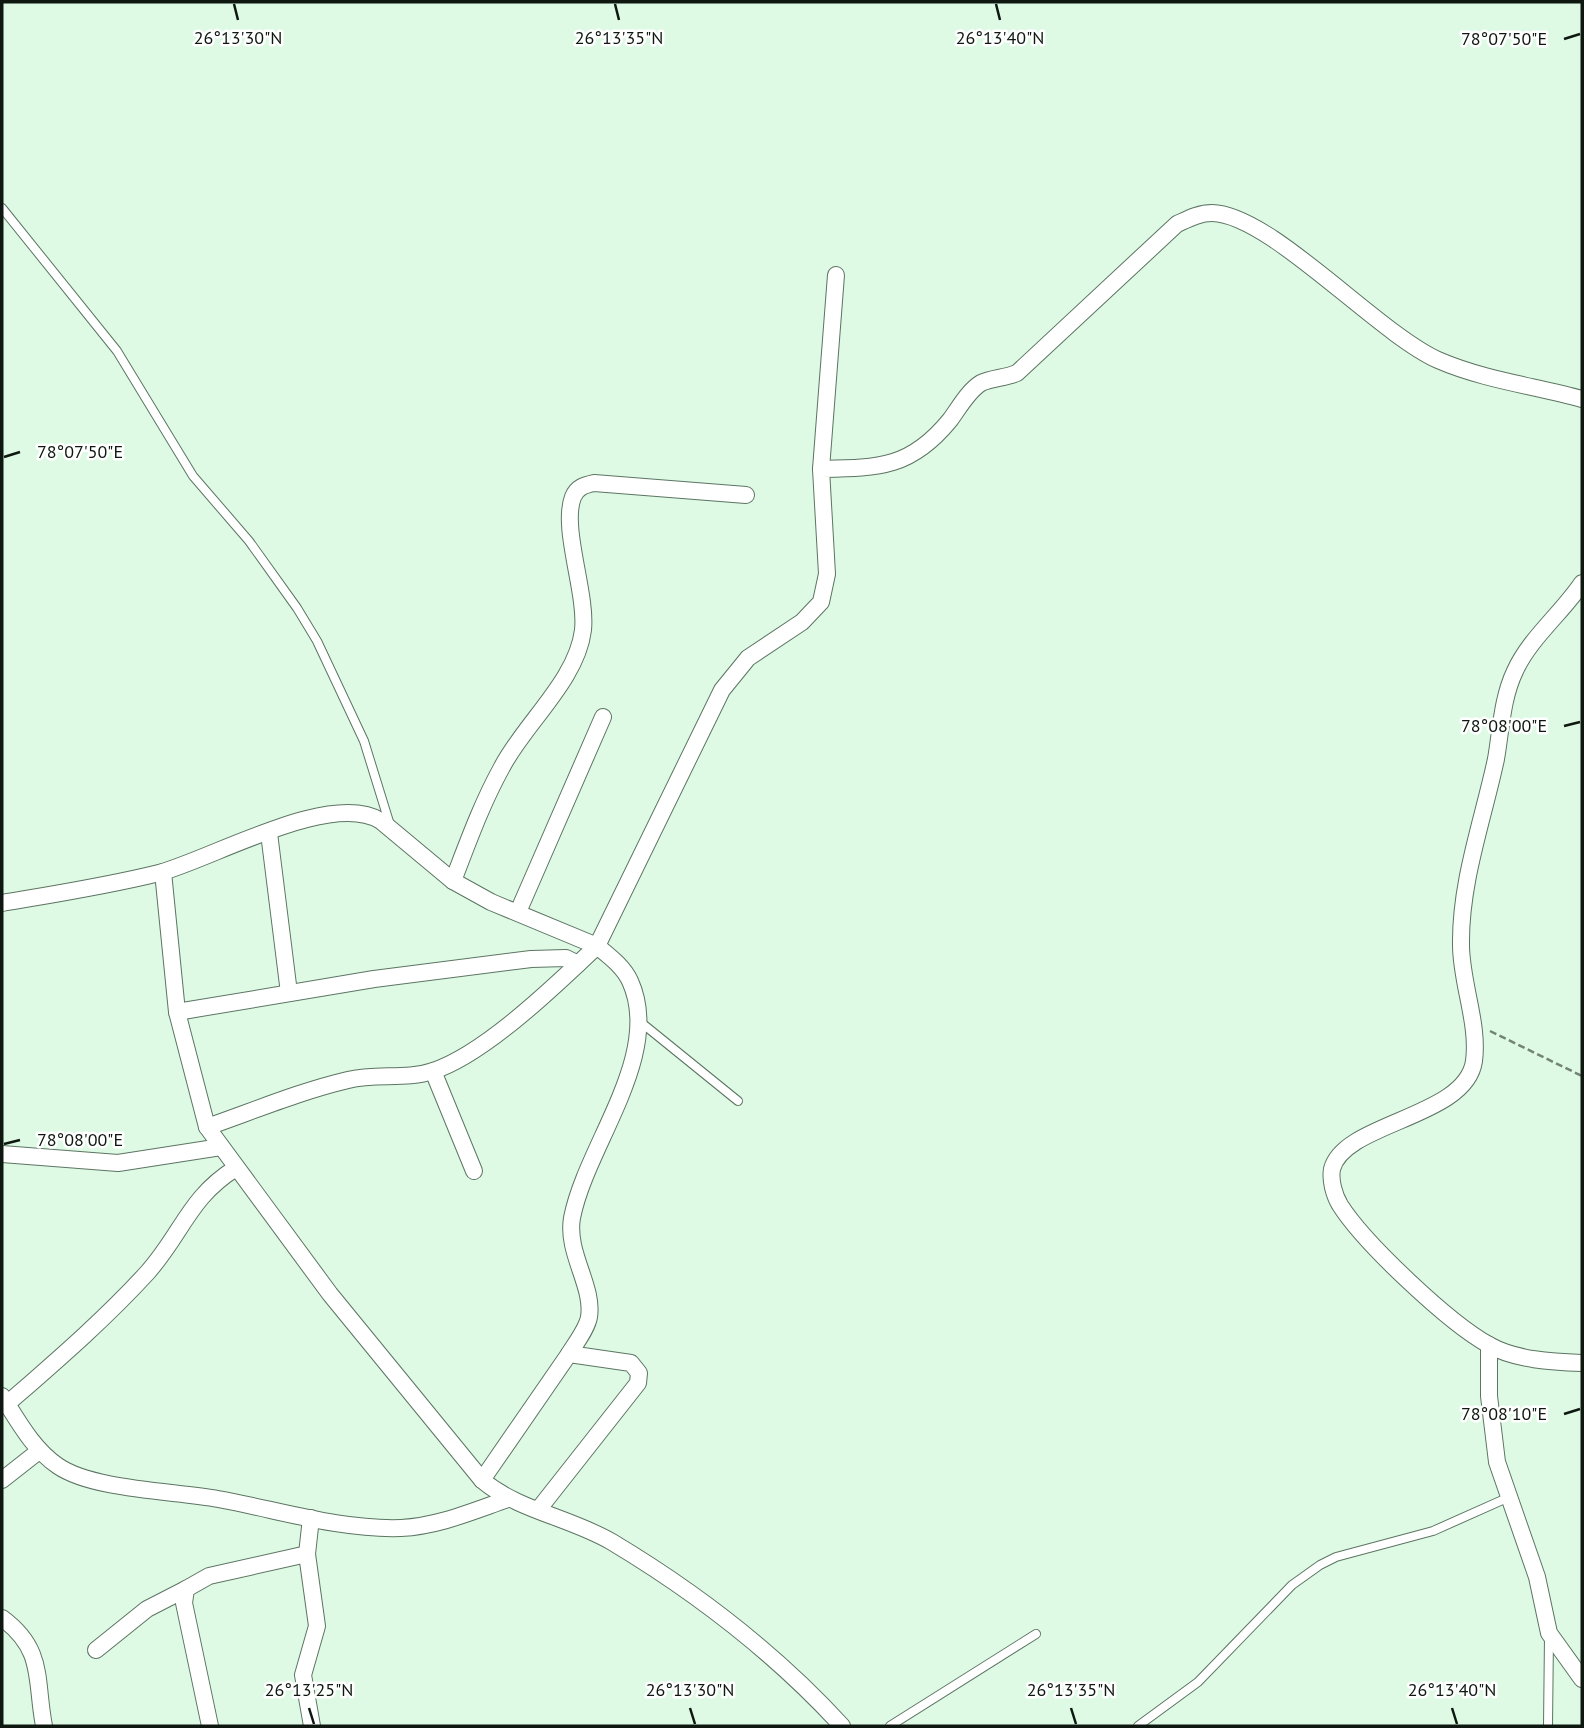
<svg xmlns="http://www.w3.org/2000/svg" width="1584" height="1728" font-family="'PT Sans',sans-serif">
<rect width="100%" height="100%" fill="#defae5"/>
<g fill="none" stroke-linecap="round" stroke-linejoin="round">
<defs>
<g id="lane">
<polyline points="2,208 117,351 193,476 249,541 297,608 317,641 364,741 390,825"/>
<polyline points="638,1020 738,1101"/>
<polyline points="890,1726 1036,1634"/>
<polyline points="1138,1726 1198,1682 1292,1585 1320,1565 1336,1557 1433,1531 1507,1498"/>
<polyline points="1548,1726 1549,1636"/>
</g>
<g id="street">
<polyline points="821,469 836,275"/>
<path d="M1582 583C1562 613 1530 638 1515 671 1502 698 1501 730 1496 759 1483 820 1460 882 1461 945 1461 983 1479 1023 1474 1061 1466 1118 1344 1122 1332 1169 1330 1180 1334 1195 1340 1205 1364 1243 1449 1323 1489 1345 1515 1360 1553 1362 1582 1363"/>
<polyline points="269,833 289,993"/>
<polyline points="163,872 177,1012 374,979 531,959 566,958 578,964"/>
<path d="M453 881C468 842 482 803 502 767 525 723 577 680 583 630 587 593 561 528 573 497 577 487 585 485 594 483L746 495"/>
<path d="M2 903C55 894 107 886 159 873 214 858 331 790 381 821L453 881 491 902 597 946 722 690 748 658 802 622 821 602 827 574 821 469C879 468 911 468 950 420 959 408 968 391 981 383 992 378 1005 378 1017 373L1177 224C1188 219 1199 213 1212 213 1270 214 1376 332 1438 360 1484 380 1535 386 1582 399"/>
<polyline points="518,912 603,717"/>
<polyline points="177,1012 207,1127"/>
<polyline points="433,1071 474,1171"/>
<polyline points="2,1154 118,1163 221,1147"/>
<polyline points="1489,1345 1489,1396 1497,1462 1537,1577 1549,1633 1582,1679"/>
<path d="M569 1354C575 1344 587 1329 589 1317 594 1286 566 1253 572 1218 586 1145 664 1055 630 981 623 966 609 956 597 946 557 984 485 1054 433 1071 406 1080 376 1073 348 1080 301 1091 253 1111 207 1127L330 1294 482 1480C519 1511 569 1517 612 1542 697 1593 775 1653 842 1726"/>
<path d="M2 1396C18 1421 33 1449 58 1466 93 1490 175 1491 218 1499 279 1510 339 1530 401 1528 439 1526 473 1511 508 1499"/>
<path d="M7 1404C55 1362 104 1320 147 1273 182 1234 189 1197 236 1168"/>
<polyline points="2,1480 39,1451"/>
<polyline points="482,1480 569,1354 631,1363 639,1373 638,1383 538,1510"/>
<polyline points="307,1554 317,1626 303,1675 312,1726"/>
<path d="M2 1618C45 1650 35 1679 44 1726"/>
<polyline points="96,1650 147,1609 186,1589"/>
<polyline points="210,1726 184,1603 186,1589 209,1576 307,1554 311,1518"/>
</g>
</defs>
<use href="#lane" stroke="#5c7562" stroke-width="10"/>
<use href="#street" stroke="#5c7562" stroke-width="18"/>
<polyline stroke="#728477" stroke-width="2.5" stroke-dasharray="7 3.5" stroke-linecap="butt" points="1490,1031 1582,1076"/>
<use href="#lane" stroke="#fff" stroke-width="8"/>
<use href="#street" stroke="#fff" stroke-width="16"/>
</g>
<path fill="none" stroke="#0e1811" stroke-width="2.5" d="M234 4 238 20M615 4 619 20M996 4 1000 20M1564 39 1580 34M4 457 20 452M1564 726 1580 722M4 1144 20 1140M1564 1414 1580 1409M309 1708 314 1724M690 1708 695 1724M1071 1708 1076 1724M1452 1708 1457 1724"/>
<g font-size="18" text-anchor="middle" fill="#0e1811" stroke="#fff" stroke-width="5" stroke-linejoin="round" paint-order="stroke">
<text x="238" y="44">26°13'30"N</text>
<text x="619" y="44">26°13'35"N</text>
<text x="1000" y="44">26°13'40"N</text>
<text x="1504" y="45">78°07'50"E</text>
<text x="80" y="458">78°07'50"E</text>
<text x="1504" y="732">78°08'00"E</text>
<text x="80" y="1146">78°08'00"E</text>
<text x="1504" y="1420">78°08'10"E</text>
<text x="309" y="1696">26°13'25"N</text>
<text x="690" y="1696">26°13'30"N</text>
<text x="1071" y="1696">26°13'35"N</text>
<text x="1452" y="1696">26°13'40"N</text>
</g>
<rect width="1584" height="1728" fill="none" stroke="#0e1811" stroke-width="7"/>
</svg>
